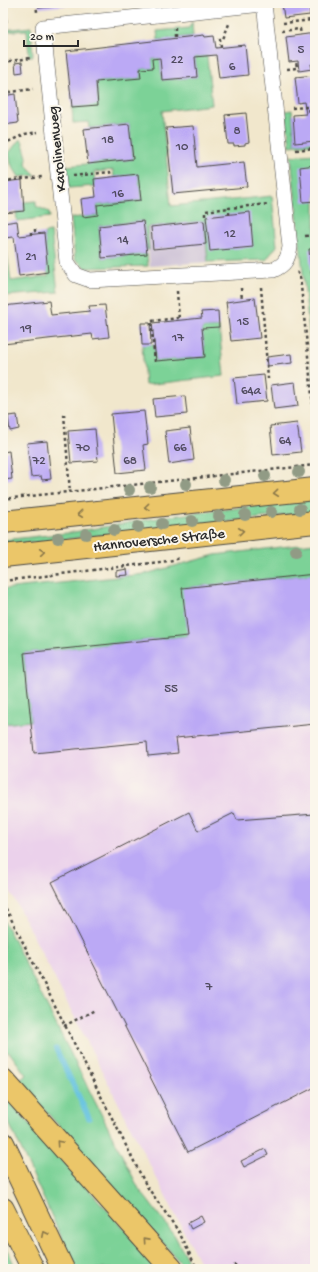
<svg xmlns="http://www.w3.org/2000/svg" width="318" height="1272" font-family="'Gochi Hand',sans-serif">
<rect width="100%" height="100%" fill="#fbf7ec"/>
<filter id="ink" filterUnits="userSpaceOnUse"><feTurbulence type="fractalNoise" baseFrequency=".025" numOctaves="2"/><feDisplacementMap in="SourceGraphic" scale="8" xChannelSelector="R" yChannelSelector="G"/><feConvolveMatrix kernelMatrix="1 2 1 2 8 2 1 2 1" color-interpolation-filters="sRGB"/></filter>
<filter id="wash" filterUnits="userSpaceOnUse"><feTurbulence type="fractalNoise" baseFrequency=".012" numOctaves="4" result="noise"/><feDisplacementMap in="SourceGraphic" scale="16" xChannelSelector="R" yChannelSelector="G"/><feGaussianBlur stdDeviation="0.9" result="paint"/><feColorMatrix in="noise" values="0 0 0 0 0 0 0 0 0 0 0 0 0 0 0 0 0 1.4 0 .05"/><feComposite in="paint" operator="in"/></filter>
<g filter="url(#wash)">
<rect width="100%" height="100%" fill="#f1e7cc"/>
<polygon fill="#ebd1eb" points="315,543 315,1269 203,1269 3,877 3,589 145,574 215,555"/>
<polygon fill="#cbbfd5" points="204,221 208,262 150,266 146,227"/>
<g fill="#7bd297" stroke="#537e61">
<polygon points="192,22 193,36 158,40 157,31 189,28"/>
<polygon points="31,27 33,56 29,56 27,30 3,32 3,30"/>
<polygon points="207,56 212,105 162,111 171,206 272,196 277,246 266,260 208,262 204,221 147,227 149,250 147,250 143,221 99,226 102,258 147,254 148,266 86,268 75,259 71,218 98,215 97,205 141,200 138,175 114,177 113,170 94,172 95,186 69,188 67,166 133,159 129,124 89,128 88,122 73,123 72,107 98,104 96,82 141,78 140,69 152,68 152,59 160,58 162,80 197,77 195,57"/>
<polygon points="292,110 295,143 315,141 315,144 290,146 286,111"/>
<polygon points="19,140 22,140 27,157 26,165 36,175 19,177 11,164 9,153"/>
<polygon points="315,154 315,389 291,156"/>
<polygon points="36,201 36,206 49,212 50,217 17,221 16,212 24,211 24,202"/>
<polygon points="51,232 58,292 3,296 3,254 7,253 11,281 48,276 44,233"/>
<polygon points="219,327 224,376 145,385 142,345 154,344 156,361 205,357 202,328"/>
<polygon points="315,499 315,512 3,546 3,540 68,533 170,516"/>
<polygon points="315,543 315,574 183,588 188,636 24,653 31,721 3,724 3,589 145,574 215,555"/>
<polygon points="3,919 139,1189 175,1236 192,1269 186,1269 19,1081 26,1075 10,1053 3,1051"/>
<polygon points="3,1094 160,1269 76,1269 3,1110"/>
<polygon points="3,1241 16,1269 3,1269"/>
</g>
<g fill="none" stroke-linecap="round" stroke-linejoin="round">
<polyline stroke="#61c1df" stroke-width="5.5" points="56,1049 89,1118"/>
</g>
<g id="blocks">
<g fill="#bba9f5">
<polygon points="3,3 5,3 7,22 3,22"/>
<polygon points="38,3 70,3 70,5 39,8"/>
<polygon points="282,3 309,3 310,15 284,18"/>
<polygon points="315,33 315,64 311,64 312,69 299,71 298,61 289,62 286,37"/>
<polygon points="204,35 205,37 214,36 216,48 245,45 248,75 219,78 216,55 195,57 197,77 162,80 160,58 152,59 153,68 140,69 141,78 96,82 98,105 72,107 66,51"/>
<polygon points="22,62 23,72 16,73 15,63"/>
<polygon points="315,75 315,101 310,101 312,113 315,113 315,141 295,143 293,115 306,114 304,102 298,103 295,77"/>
<polygon points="15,94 18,123 3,125 3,96"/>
<polygon points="246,113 249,142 245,143 245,145 234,146 234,144 228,144 225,115"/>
<polygon points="129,124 133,159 88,164 84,129"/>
<polygon points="193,126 197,167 244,162 247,187 173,194 166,128"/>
<polygon points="315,165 315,201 303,202 300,167"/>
<polygon points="138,174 141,200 97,205 98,215 83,217 81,199 96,197 94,179"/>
<polygon points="22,180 24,211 3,213 3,182"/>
<polygon points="250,212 253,247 210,251 206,217"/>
<polygon points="17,221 19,236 44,233 48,272 19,276 14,237 3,238 3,223"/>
<polygon points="143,221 147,254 102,258 99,226"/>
<polygon points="204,221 206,244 153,249 151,227"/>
<polygon points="309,249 315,249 315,282 312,282"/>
<polygon points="255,298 260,338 231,341 226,302"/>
<polygon points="49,301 51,315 90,311 89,306 105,305 109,337 93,339 92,334 3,344 3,306"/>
<polygon points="218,311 219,327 202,328 205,357 156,361 152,323 202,318 201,312"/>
<polygon points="141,323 150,323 151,345 142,345"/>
<polygon points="291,354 292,363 268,366 267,357"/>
<polygon points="264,375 267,401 237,404 234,378"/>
<polygon points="295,382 298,406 274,409 271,385"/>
<polygon points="185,396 187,414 155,417 153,399"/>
<polygon points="144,411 148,444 143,445 146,470 117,473 111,414"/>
<polygon points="17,415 19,429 10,431 8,416"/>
<polygon points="297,423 301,452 273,455 270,426"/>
<polygon points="190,428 194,460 169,464 165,431"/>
<polygon points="95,429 98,461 71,463 68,431"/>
<polygon points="47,441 51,479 42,480 41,476 31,477 27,443"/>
<polygon points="9,451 12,479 3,480 3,452"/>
<polygon points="127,569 128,575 116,576 116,571"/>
<polygon points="315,574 315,724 176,738 178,753 148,756 147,742 34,753 24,653 188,636 182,588"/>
<polygon points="189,812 198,831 234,813 237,820 315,814 315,1087 188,1152 52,882"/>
<polygon points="265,1149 268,1155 244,1167 241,1161"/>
<polygon points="201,1216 204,1222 191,1229 188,1223"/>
</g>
</g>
</g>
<g filter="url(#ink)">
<use href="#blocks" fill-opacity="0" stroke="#494743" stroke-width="1"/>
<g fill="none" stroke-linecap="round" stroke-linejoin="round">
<defs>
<path id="street" d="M264 3 290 247C288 259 285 265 273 270L90 280 76 275 67 262 43 27 264 4"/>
<g id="primary">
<polyline points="3,522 315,489"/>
<polyline points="3,556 315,522"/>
</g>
<g id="highway">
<polyline points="3,1080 172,1269"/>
<polyline points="3,1143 63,1269"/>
<polyline points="3,1209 33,1269"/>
</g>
</defs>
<use href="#street" stroke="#494743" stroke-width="16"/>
<use href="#primary" stroke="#494743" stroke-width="24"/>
<use href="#highway" stroke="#494743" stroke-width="24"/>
<g stroke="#494743" stroke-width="2.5" stroke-dasharray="3 3" stroke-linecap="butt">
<polyline points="36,3 37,12"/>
<polyline points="283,23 313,20"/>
<polyline points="175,28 175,38"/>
<polyline points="282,31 300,29 301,35"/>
<polyline points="221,47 220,39 223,39 229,24"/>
<polyline points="3,62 31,58"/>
<polyline points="287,69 297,68 296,61"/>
<polyline points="3,93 33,89"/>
<polyline points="292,108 308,107 309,114"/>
<polyline points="3,144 25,134 38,132"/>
<polyline points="296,150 315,148"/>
<polyline points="73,176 110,172 111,177"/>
<polyline points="3,181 42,177"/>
<polyline points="229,215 229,208 269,204"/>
<polyline points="205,216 205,211 229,208"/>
<polyline points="31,235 31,232 35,231 35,227"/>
<polyline points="305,236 315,235"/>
<polyline points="297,272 300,276 315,426"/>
<polyline points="261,287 268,379"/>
<polyline points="241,288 242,300"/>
<polyline points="177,291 179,320"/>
<polyline points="155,362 151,321 179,318"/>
<polyline points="64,414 70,493"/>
<polyline points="3,499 315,465"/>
<polyline points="3,581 168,561 181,558"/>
<polyline points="3,903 146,1185 179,1232 197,1269"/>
<polyline points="64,1026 95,1010"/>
<polyline points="235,1264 235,1269"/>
</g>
<use href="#street" stroke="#fff" stroke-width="15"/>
<use href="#primary" stroke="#ebc669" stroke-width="22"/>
<use href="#highway" stroke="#ebc669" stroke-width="22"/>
</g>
<g fill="#919b85">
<circle cx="299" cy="472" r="6"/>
<circle cx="265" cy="476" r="6"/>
<circle cx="224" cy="480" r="6"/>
<circle cx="186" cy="484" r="6"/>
<circle cx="150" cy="487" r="6"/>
<circle cx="129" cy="490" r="6"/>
<circle cx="300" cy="509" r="6"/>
<circle cx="271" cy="512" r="6"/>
<circle cx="245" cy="515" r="6"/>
<circle cx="219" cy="516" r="6"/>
<circle cx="192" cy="521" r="6"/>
<circle cx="162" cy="524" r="6"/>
<circle cx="138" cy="527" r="6"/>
<circle cx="114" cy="530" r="6"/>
<circle cx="86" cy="534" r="6"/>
<circle cx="58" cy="538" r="6"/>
<circle cx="296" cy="551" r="6"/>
</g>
<defs><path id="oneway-chevron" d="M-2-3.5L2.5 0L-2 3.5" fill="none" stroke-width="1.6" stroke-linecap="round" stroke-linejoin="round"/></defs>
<g stroke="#8b784a">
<use href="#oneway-chevron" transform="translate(276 493) rotate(174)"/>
<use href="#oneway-chevron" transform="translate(147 507) rotate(174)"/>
<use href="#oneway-chevron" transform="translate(80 514) rotate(174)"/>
<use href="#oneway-chevron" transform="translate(241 531) rotate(-6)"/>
<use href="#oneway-chevron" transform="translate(42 552) rotate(-6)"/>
<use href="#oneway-chevron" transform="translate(59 1143) rotate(-132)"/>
<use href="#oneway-chevron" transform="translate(45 1234) rotate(-116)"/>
<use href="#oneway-chevron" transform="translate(146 1240) rotate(-132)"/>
</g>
</g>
<g text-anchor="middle" stroke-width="4" stroke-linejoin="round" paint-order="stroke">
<g font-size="13" fill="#4f4a5e">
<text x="301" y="53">5</text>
<text x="177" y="63">22</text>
<text x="232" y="70">6</text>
<text x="237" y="134">8</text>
<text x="108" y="143">18</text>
<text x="182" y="150">10</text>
<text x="118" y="197">16</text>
<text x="230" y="237">12</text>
<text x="123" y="243">14</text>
<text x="31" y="260">21</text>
<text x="243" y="325">15</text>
<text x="26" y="332">19</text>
<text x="178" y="341">17</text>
<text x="251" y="394">64a</text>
<text x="285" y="444">64</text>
<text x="83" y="451">70</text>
<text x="180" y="451">66</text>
<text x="39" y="464">72</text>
<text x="130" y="464">68</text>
<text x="171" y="692">55</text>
<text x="209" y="990">7</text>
</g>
<g font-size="15" fill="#2b2b2b" stroke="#fbf7ec">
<text transform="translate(56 149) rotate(-96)" y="5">Karolinenweg</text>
<text transform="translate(159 539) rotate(-6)" y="5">Hannoversche Straße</text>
</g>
</g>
<rect width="318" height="1272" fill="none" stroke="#fbf7ec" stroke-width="16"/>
<path d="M24 40v6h54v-6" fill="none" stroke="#2b2b2b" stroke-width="2"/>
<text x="30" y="40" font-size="12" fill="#2b2b2b" stroke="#fbf7ec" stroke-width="3" paint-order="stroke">20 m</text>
</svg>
